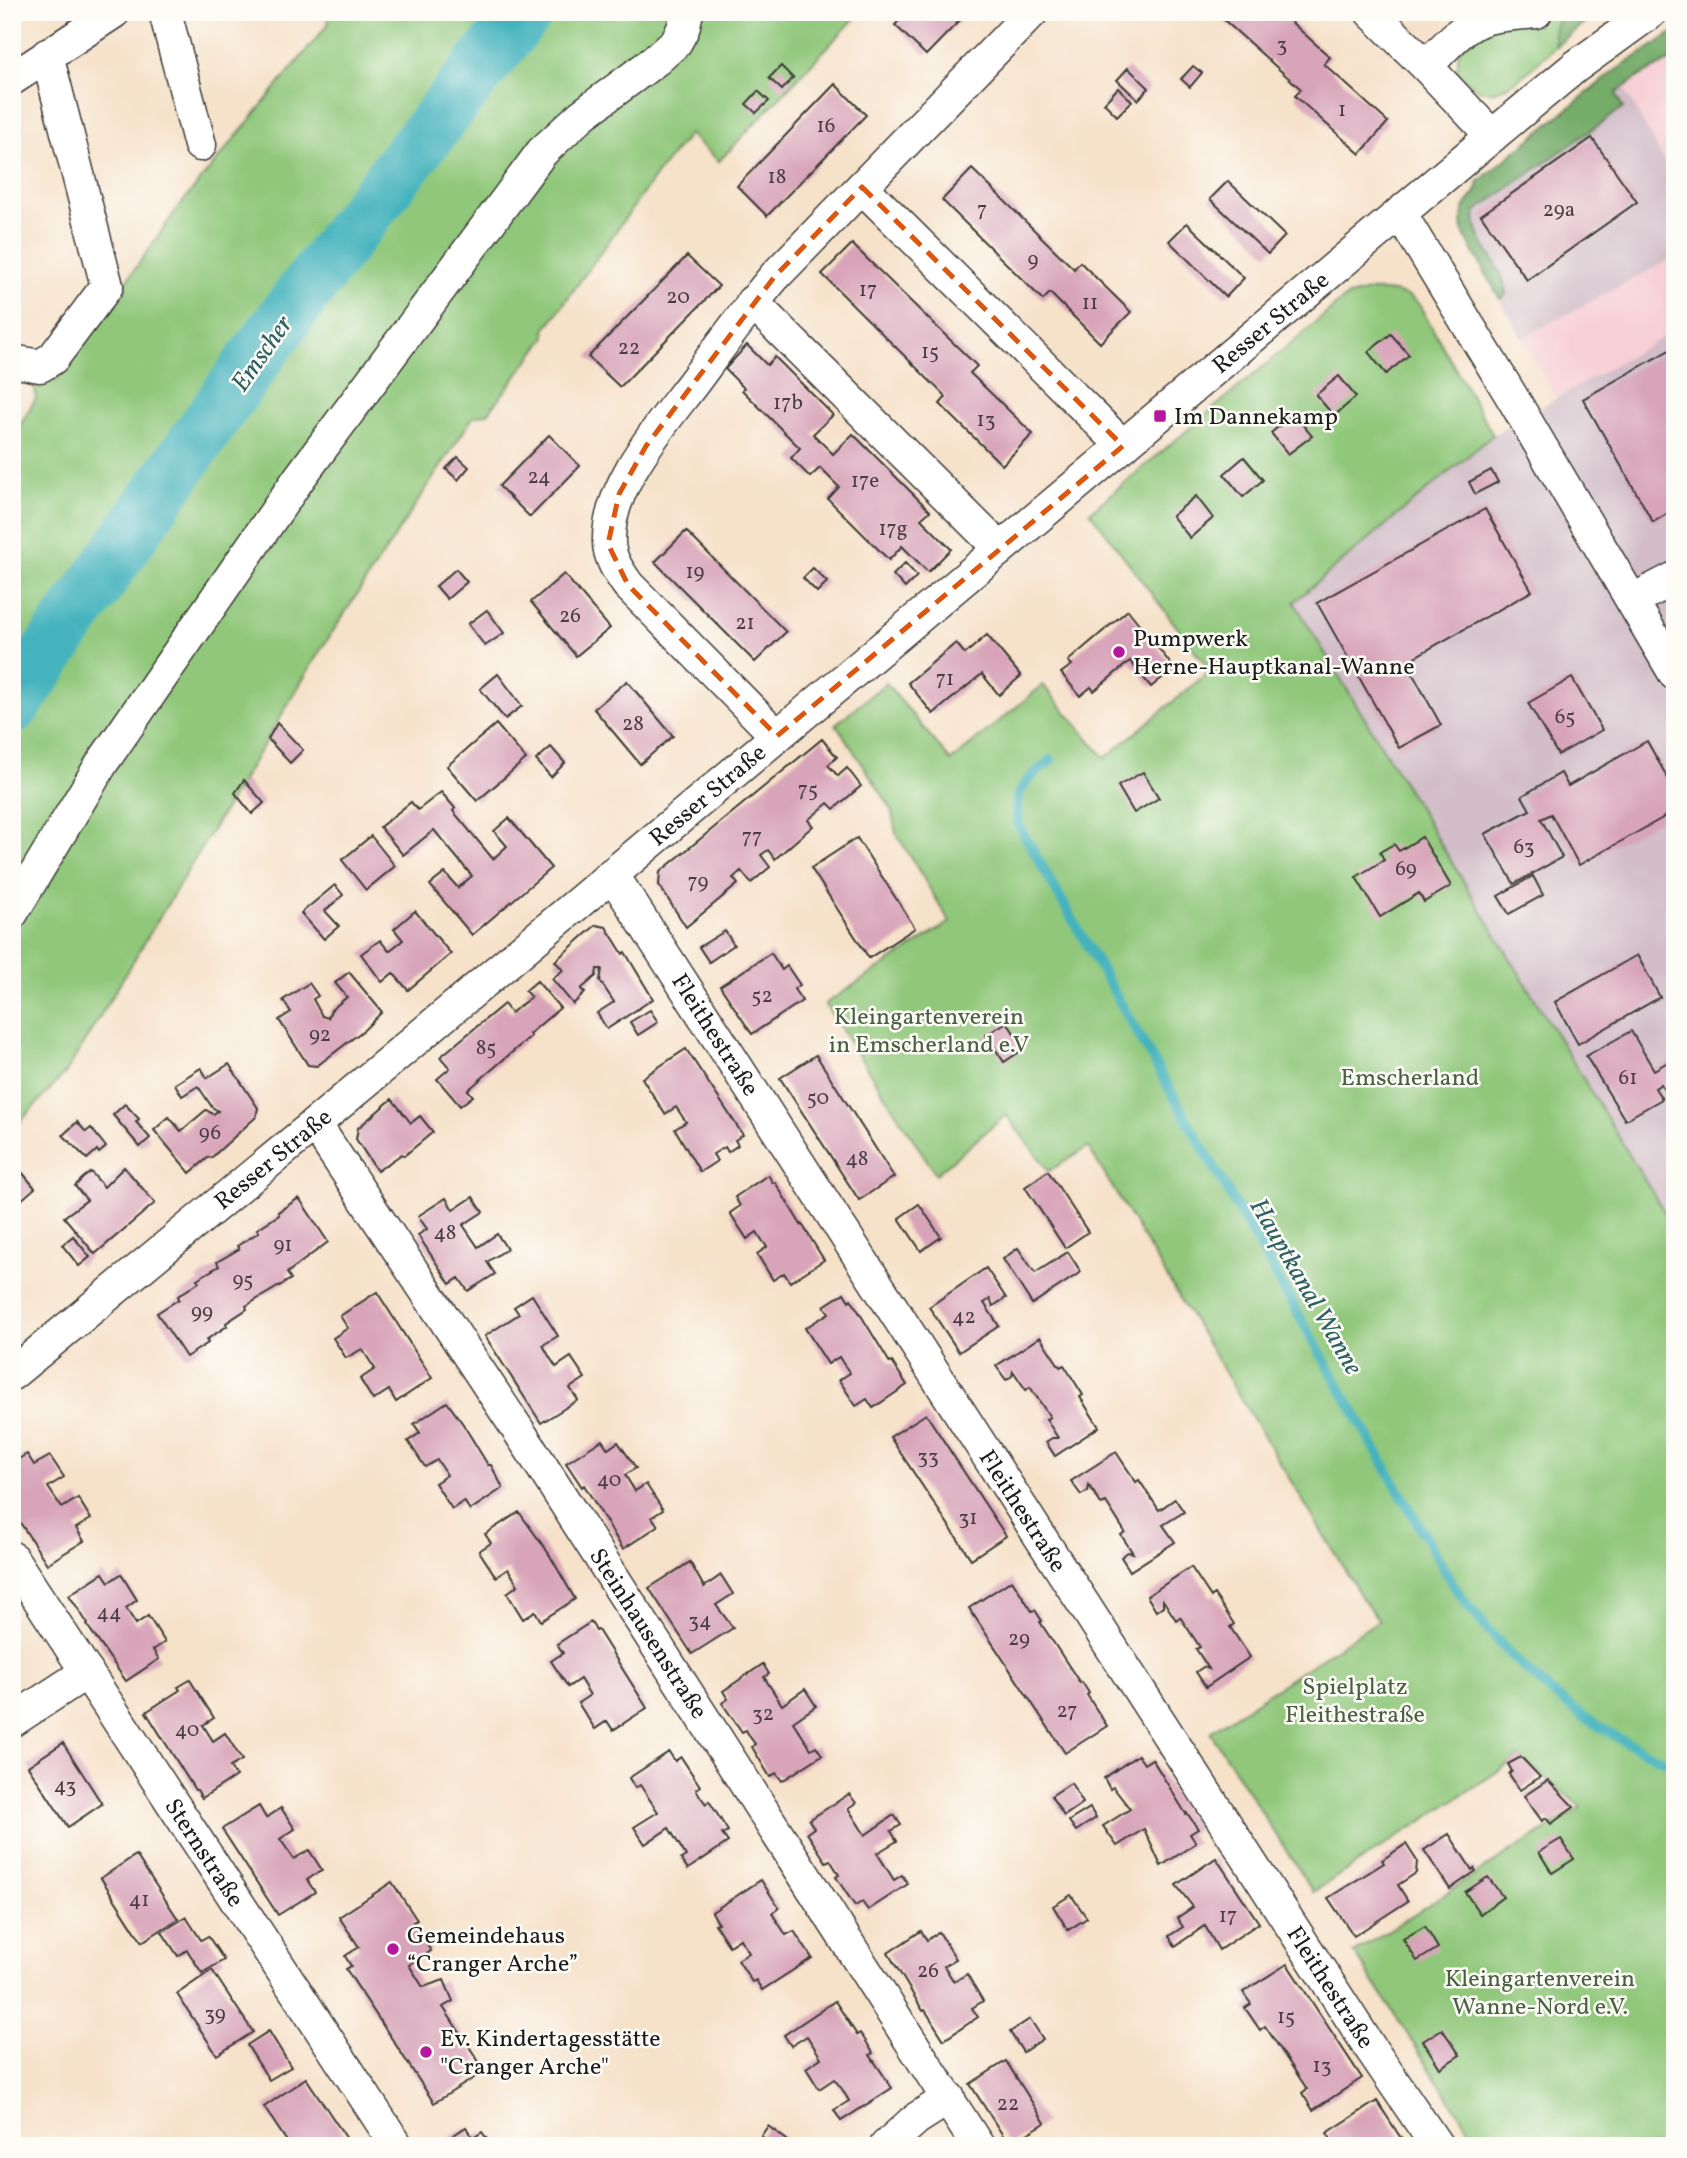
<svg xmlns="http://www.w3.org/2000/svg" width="1687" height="2158" font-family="Vollkorn,serif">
<rect width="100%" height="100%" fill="#fdfcf7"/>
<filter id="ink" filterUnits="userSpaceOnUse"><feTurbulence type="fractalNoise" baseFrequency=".0143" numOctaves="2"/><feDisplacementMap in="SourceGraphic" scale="14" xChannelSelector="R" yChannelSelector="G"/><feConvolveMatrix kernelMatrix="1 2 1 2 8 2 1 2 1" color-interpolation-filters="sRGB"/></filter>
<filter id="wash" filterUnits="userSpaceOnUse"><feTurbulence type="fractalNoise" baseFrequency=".00686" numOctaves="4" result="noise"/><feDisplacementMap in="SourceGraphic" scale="28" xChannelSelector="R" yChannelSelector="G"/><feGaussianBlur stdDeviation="1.57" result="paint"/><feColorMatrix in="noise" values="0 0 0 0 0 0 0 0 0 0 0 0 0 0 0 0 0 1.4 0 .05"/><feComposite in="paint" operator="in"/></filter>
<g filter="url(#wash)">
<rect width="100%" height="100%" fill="#f6e1c9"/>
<g fill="#f7cfd5">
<polygon points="1675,58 1675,182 1624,87"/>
<polygon points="1675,257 1675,330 1556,398 1522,338"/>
</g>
<g fill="#d2bdc8">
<polygon points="1624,87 1675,182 1675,257 1522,338 1500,299 1506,295 1476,230 1476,211 1623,108 1616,93"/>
<polygon points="1675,330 1675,1230 1294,602 1493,435"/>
</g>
<g fill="#90c77a" stroke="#56724b" stroke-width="2">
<polygon points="325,12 861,12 719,161 689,134 659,171 545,330 546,337 488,413 473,417 320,651 67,1071 12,1131 12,438 36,398 35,386 29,385 33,378 58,371 57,380 177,209 329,23"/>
<path d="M1563 14C1556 23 1553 35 1556 46 1536 63 1505 101 1477 89 1469 85 1463 77 1457 70L1459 49 1491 25Z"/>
<path d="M1368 291C1385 290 1405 291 1418 303L1493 435 1294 602 1675 1230V2146H1480L1356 1955 1353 1953 1581 1807 1520 1757 1313 1892 1210 1732 1379 1620 1365 1603 1088 1147 1049 1171 1006 1115 936 1174 825 1004 950 922 896 833 891 808 836 724 886 683 951 761 1043 685 1105 758 1210 671 1090 512 1346 297Z"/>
</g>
<g fill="#74ac6a" stroke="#486443" stroke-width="2">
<path d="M1568 12H1597L1556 46C1552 33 1554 18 1568 12Z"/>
<path d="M1675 31V58L1640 76 1616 93 1623 108 1476 211C1470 243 1506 263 1506 295L1500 299 1464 235C1455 199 1477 203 1479 181L1613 72Z"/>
</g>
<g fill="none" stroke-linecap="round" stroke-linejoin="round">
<path stroke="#44b3bd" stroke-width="10" d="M1051 760C1026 780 1012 790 1018 824L1453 1585C1512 1667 1580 1727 1675 1765"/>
<path stroke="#44b3bd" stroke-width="56" d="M12 706C107 570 200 432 299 299 373 202 448 106 526 12"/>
</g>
<g id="blocks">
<g fill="#d8a4b9">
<polygon points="907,12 968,12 926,55 895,25"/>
<polygon points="1215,12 1280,12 1330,57 1324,64 1388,122 1360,154 1295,96 1301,89"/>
<polygon points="781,66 793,78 782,90 769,78"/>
<polygon points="1193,66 1202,73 1190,87 1181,79"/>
<polygon points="1128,68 1149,88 1138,100 1117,80"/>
<polygon points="835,84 866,115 767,216 737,186"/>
<polygon points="1118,88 1132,101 1117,116 1104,103"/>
<polygon points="758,91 769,101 756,113 746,104"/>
<polygon points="1592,138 1637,202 1527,280 1481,215"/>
<polygon points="972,169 1074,269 1080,262 1131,312 1100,343 1050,293 1043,300 942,200"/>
<polygon points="1228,181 1285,236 1268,254 1210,199"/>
<polygon points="1187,223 1244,278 1226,297 1169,241"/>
<polygon points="852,244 977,366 970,373 1033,434 1002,465 940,404 946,397 822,274"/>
<polygon points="687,256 719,286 620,387 588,357"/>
<polygon points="1391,334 1409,355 1386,374 1368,352"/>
<polygon points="747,345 767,365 775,357 833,415 813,434 833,454 853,434 930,511 921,519 951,549 928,572 902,546 889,560 828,499 839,487 820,468 810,477 791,458 800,448 742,390 744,388 725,369"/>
<polygon points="1675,347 1675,509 1653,522 1583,399"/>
<polygon points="1339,376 1356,397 1334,416 1316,395"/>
<polygon points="1294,414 1312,436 1288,454 1271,433"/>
<polygon points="549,435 580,466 530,517 499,486"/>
<polygon points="458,457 469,467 458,480 446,469"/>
<polygon points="1244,457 1263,480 1243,497 1224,474"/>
<polygon points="1491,470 1498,482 1475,494 1469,482"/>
<polygon points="1196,496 1213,518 1190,538 1172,516"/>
<polygon points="1485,509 1532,591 1406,662 1441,725 1399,748 1317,603"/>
<polygon points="686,531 786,632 755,662 655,562"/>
<polygon points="905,563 917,576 905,588 893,575"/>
<polygon points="813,568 827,582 817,592 803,578"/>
<polygon points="456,569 467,582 447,599 436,586"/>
<polygon points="564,574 610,628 576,656 531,602"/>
<polygon points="487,610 504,633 485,646 468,624"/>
<polygon points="1128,610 1174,668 1151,687 1130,661 1094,691 1091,687 1080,696 1061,673 1072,665 1068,661"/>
<polygon points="987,635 1021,676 999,695 982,674 933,714 908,683 956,643 965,654"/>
<polygon points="498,674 522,706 505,719 480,689"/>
<polygon points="1572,678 1602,730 1558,755 1528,703"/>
<polygon points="627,681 673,736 640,764 594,709"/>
<polygon points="277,723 303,750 290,763 268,739"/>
<polygon points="496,724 526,759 477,801 447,766"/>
<polygon points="822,739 837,757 828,765 838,776 847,768 861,786 834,809 828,803 808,820 813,826 775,859 768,850 761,855 770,867 751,883 741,871 733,878 738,884 686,927 659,885 660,872"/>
<polygon points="1647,741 1675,791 1675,811 1579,865 1551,814 1541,819 1562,857 1514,884 1485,834 1530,810 1522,796 1561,773 1568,786"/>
<polygon points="551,747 565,763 551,777 536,760"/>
<polygon points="1143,772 1159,798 1134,813 1118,786"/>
<polygon points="244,780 264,803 252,814 235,793"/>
<polygon points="441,792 455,808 453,811 493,859 507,846 494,831 509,818 551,868 472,935 430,885 445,873 458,888 472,876 434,830 403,855 380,827 411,802 418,810"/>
<polygon points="371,836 395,866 366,890 342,860"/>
<polygon points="1422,837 1451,886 1424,902 1419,893 1380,917 1356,877 1384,860 1380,852 1394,844 1399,851"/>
<polygon points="857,838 915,928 869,958 811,868"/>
<polygon points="1533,876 1543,895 1509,914 1498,896"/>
<polygon points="335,885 343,895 325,911 339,926 324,939 301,913"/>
<polygon points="415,911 451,954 408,990 393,973 382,982 361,954 380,940 389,951 403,940 394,929"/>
<polygon points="596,925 606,927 623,954 625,952 653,999 607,1029 597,1013 614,1002 600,981 602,969 597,969 596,976 581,989 585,993 573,1004 552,979 563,970 555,961"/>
<polygon points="725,931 734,945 709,962 699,947"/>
<polygon points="771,953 782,970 787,966 800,985 794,989 802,1001 752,1034 720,986"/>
<polygon points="1637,955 1660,997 1578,1044 1555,1002"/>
<polygon points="349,972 382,1012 365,1029 317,1066 308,1065 279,1020 291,1012 283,1000 309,983 318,996 313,999 322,1016 328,1018 331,1010 347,997 335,983"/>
<polygon points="537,981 560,1008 529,1034 531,1036 468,1090 473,1096 460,1106 437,1079 450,1068 440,1057 504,1004 511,1013 531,997 525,991"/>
<polygon points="650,1010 658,1022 638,1035 630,1022"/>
<polygon points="1007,1022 1024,1049 1004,1062 986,1035"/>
<polygon points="1631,1031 1654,1070 1675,1058 1675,1093 1668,1097 1661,1084 1655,1088 1662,1099 1625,1120 1586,1056"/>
<polygon points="686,1049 743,1135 735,1140 738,1145 728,1152 725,1147 713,1154 717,1161 700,1172 675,1129 686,1122 676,1107 665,1114 642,1078"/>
<polygon points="816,1055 894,1177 859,1200 780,1078"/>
<polygon points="229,1064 258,1108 256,1117 211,1158 209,1157 190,1173 154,1130 169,1117 181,1131 206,1110 213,1114 218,1111 212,1107 198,1086 182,1096 175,1084 201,1068 207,1078"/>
<polygon points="392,1099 411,1123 420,1116 433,1132 404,1156 402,1154 377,1171 356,1139 358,1128"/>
<polygon points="125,1104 139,1119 136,1122 150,1138 140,1147 113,1115"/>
<polygon points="77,1122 86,1132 91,1128 106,1147 99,1153 97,1150 87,1159 63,1135"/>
<polygon points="124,1167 155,1203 95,1254 64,1217 87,1200 75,1186 83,1178 91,1172 104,1187"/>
<polygon points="21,1171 35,1188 12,1208 12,1178"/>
<polygon points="1048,1171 1088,1232 1065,1248 1025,1187"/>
<polygon points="768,1175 773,1183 775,1182 801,1225 802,1224 824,1260 790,1282 784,1273 773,1280 757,1254 767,1247 762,1240 757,1232 747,1239 730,1213 740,1206 735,1197"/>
<polygon points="473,1197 483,1212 463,1225 478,1247 497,1234 507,1249 487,1262 495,1274 468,1291 459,1278 450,1284 418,1235 427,1229 418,1216 446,1198 453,1210"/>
<polygon points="299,1198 328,1242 287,1273 291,1279 246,1306 247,1309 226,1323 227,1326 206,1340 208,1343 186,1357 157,1313 179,1299 178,1296 199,1282 197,1279 219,1266 217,1262 239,1249 237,1246 259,1232 257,1229 279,1215 278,1212"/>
<polygon points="919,1204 941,1237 921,1251 899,1218"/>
<polygon points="73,1236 90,1257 79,1266 62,1245"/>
<polygon points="1018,1248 1035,1273 1068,1252 1081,1272 1032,1304 1003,1259"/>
<polygon points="986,1268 1006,1298 993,1306 990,1299 984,1303 999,1326 959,1352 929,1307"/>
<polygon points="377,1292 432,1378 396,1402 389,1390 373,1400 360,1379 375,1369 362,1349 346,1358 333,1338 348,1328 340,1316"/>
<polygon points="844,1293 849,1301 851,1299 890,1363 892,1362 907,1385 873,1408 867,1399 856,1406 839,1380 850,1373 844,1365 839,1357 828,1364 805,1328 829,1313 824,1306"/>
<polygon points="532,1295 558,1336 543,1345 549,1356 556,1367 571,1357 585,1378 570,1388 578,1400 541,1423 485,1336 519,1314 514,1307"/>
<polygon points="1040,1337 1060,1367 1064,1365 1083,1395 1080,1397 1099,1427 1055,1456 1046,1442 1052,1438 1058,1438 1046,1419 1050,1417 1030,1387 1026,1390 1013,1371 1012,1376 1006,1380 996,1366"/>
<polygon points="447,1402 463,1424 488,1465 491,1465 503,1488 470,1510 464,1501 452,1509 435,1483 447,1475 442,1467 437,1460 425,1467 408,1441 420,1433 414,1424"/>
<polygon points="926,1414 1006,1536 971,1559 890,1437"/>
<polygon points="602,1440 608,1449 618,1442 636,1468 625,1475 635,1491 646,1484 663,1510 652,1517 658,1526 623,1549 584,1485 582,1487 566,1463"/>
<polygon points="1116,1452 1136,1482 1139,1480 1159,1510 1175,1499 1184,1512 1163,1525 1175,1542 1130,1571 1121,1557 1128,1552 1133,1553 1121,1535 1125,1532 1106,1502 1101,1504 1089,1485 1088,1491 1081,1495 1071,1481"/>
<polygon points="27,1454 34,1465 50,1456 64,1477 48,1487 62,1508 78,1498 91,1519 76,1528 84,1541 47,1564 12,1510 12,1463"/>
<polygon points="519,1512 549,1554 575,1599 541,1621 535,1611 523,1619 507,1593 518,1585 508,1569 496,1577 479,1551 491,1543 485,1534"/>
<polygon points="690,1562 704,1587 721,1575 733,1594 716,1605 733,1628 692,1654 649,1588"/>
<polygon points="1191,1567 1211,1597 1214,1594 1234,1624 1230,1627 1250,1657 1206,1687 1196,1672 1203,1667 1209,1669 1196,1649 1200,1647 1180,1617 1176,1620 1163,1600 1163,1606 1156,1611 1147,1596"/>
<polygon points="103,1573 109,1582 121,1574 137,1600 126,1608 136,1624 148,1616 165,1642 153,1650 159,1659 126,1681 87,1625 88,1624 69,1595"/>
<polygon points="1012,1580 1032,1611 1035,1610 1042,1621 1040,1622 1080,1683 1082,1682 1089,1693 1087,1695 1107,1726 1065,1753 969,1608"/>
<polygon points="591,1622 596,1631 598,1630 647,1708 613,1730 607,1721 595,1729 578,1703 590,1695 580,1679 568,1687 551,1661 563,1653 557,1644"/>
<polygon points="763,1664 769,1674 764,1677 782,1705 805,1689 816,1706 793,1722 811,1749 816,1746 822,1755 782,1781 776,1773 770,1777 752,1747 755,1744 750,1737 746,1730 742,1732 722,1703 728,1699 723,1691"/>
<polygon points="190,1680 214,1718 203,1725 213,1741 225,1733 242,1760 230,1767 236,1776 202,1798 197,1790 195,1790 146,1712 180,1690 178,1687"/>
<polygon points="63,1743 102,1804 68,1827 28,1766"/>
<polygon points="669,1752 675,1761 681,1757 700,1786 696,1789 700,1796 706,1804 709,1801 728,1831 722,1834 728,1842 688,1869 681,1859 686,1856 669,1828 645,1844 634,1827 658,1812 640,1785 635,1788 629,1778"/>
<polygon points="1138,1755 1144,1764 1152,1759 1186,1814 1187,1813 1198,1829 1190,1834 1196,1843 1161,1866 1144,1829 1117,1846 1103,1826 1130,1809 1113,1787 1110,1789 1104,1778"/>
<polygon points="1521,1757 1540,1777 1520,1790 1509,1774 1512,1771 1508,1764"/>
<polygon points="1548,1780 1574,1807 1551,1824 1546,1818 1542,1821 1524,1796"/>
<polygon points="1071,1783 1083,1803 1064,1816 1051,1796"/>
<polygon points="849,1794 856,1803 848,1808 865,1835 894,1815 901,1825 891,1831 897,1841 877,1853 894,1880 902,1875 908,1884 868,1910 862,1902 855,1906 836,1877 839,1875 835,1868 830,1860 826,1862 807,1833 814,1828 809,1820"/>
<polygon points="259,1806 266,1818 281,1808 295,1829 280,1839 294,1859 309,1850 322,1870 307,1880 315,1892 278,1915 222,1829"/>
<polygon points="1090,1808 1096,1818 1076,1831 1069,1821"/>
<polygon points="1449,1834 1472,1870 1474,1868 1476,1871 1450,1889 1424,1850"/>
<polygon points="1561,1839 1574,1859 1552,1873 1539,1852"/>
<polygon points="1406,1844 1417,1861 1416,1873 1398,1885 1408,1901 1354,1936 1328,1898 1384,1863 1382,1860"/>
<polygon points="136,1855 178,1919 142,1942 101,1878"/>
<polygon points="1216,1858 1259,1923 1219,1950 1205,1926 1175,1946 1169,1936 1183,1927 1177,1918 1193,1907 1176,1885"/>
<polygon points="1488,1877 1503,1897 1480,1914 1465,1892"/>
<polygon points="761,1880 779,1908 772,1913 786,1935 794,1931 812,1958 762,1990 756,1980 752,1982 738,1960 749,1953 740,1939 729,1946 715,1924 718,1923 712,1912"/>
<polygon points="392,1882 417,1920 413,1922 431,1951 409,1965 423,1987 444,1980 453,2001 443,2007 485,2071 434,2103 346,1969 351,1966 345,1956 359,1947 339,1917"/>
<polygon points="1071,1895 1087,1918 1068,1930 1053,1906"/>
<polygon points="186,1917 201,1940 208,1936 224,1960 202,1973 187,1950 178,1956 162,1932"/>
<polygon points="1425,1926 1438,1948 1417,1961 1403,1939"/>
<polygon points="921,1931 927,1940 939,1932 956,1959 944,1966 954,1982 967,1974 983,2001 972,2008 978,2017 944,2040 925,2010 923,2011 888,1953"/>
<polygon points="1287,1964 1362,2078 1313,2110 1302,2093 1307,2089 1265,2026 1260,2030 1245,2008 1251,2004 1243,1992"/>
<polygon points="212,1970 253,2032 217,2055 177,1994"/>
<polygon points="835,2001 857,2035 860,2033 867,2043 873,2053 870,2055 892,2088 841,2121 834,2110 849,2101 842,2089 834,2079 819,2089 806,2068 821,2058 807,2036 791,2046 784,2035"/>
<polygon points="1030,2019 1043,2039 1023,2052 1010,2032"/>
<polygon points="1442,2029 1460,2055 1440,2068 1423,2041"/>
<polygon points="269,2031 291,2067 269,2080 247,2045"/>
<polygon points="1006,2061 1045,2123 1009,2145 970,2084"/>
<polygon points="306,2078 349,2142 344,2146 290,2146 264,2107"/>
<polygon points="1377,2101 1406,2146 1335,2146 1327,2133"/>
<polygon points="768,2126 787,2140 783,2146 776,2146 761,2136"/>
<polygon points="466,2127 473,2138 482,2132 492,2146 437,2146"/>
</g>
</g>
</g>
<g filter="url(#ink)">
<use href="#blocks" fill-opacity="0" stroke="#3d3a36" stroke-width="2"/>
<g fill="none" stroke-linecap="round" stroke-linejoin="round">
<defs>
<g id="minor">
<polyline points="165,12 200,145"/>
<polyline points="1371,12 1426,66 1492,136"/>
<path d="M1426 66C1443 50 1459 29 1481 20 1498 14 1518 14 1536 12"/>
<polyline points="12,79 114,12"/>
<polyline points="862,187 1123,446"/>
<polyline points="1400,213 1512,397 1675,674"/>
<polyline points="752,302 1000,549"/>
<polyline points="12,361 40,366 53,358 107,286 47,55"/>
<polyline points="1633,600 1675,578"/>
<path d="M777 736 628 585C619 572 609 558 609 542 607 485 664 422 696 379 722 344 747 309 775 276L1032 12"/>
<path id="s1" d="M612 874 1369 2046 1437 2146"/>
<polyline points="12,913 102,763 300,477 542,152 582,115 656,60 676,42 683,29 687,12"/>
<path id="s2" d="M315 1124 530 1448 978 2146"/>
<path id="s3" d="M12 1374 315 1124 1492 136 1575 67 1651 12"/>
<path id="s4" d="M12 1558 397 2146"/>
<polyline points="12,1721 87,1672"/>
<polyline points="886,2146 916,2119 949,2098"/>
</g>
</defs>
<use href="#minor" stroke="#3d3a36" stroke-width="35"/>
<use href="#minor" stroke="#fff" stroke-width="32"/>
</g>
</g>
<path fill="none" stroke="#de560d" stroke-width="5" stroke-dasharray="14 9" stroke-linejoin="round" d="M862 187 1123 446 777 736 628 585 608 544 619 494 646 446 775 276Z"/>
<g fill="#b5179e" stroke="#fdfcf7" stroke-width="2.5">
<rect x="1153" y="409" width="14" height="14" rx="3.5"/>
<circle cx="1119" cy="652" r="7"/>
<circle cx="393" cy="1949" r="7"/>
<circle cx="426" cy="2052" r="7"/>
</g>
<g text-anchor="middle" stroke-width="5" stroke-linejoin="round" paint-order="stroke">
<g font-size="21" fill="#4b3e43">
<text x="1282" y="51">3</text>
<text x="1342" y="116">1</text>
<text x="826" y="132">16</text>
<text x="777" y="183">18</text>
<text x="982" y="216">7</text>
<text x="1559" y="216">29a</text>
<text x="1033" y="266">9</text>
<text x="868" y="296">17</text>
<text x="678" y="303">20</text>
<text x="1090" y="309">11</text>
<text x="629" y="354">22</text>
<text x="930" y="358">15</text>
<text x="788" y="409">17b</text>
<text x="986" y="426">13</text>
<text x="539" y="483">24</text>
<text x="865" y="487">17e</text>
<text x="893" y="535">17g</text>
<text x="695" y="578">19</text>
<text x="570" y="622">26</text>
<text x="745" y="629">21</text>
<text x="945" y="685">71</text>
<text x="1565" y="723">65</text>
<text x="633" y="730">28</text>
<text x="808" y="796">75</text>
<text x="752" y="843">77</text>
<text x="1524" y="853">63</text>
<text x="1406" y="875">69</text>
<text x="698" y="888">79</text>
<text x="762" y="1002">52</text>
<text x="320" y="1041">92</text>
<text x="486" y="1054">85</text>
<text x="1628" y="1084">61</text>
<text x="818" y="1104">50</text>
<text x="210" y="1139">96</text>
<text x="857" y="1165">48</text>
<text x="445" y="1239">48</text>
<text x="283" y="1251">91</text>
<text x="243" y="1286">95</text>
<text x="202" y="1318">99</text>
<text x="964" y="1323">42</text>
<text x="928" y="1463">33</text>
<text x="609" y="1486">40</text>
<text x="968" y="1524">31</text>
<text x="109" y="1619">44</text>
<text x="700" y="1627">34</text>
<text x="1019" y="1645">29</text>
<text x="1067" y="1717">27</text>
<text x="763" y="1720">32</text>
<text x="187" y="1736">40</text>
<text x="65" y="1792">43</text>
<text x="139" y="1906">41</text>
<text x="1228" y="1922">17</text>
<text x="928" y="1977">26</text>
<text x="215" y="2020">39</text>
<text x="1286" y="2023">15</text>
<text x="1322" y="2072">13</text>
<text x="1008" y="2110">22</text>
</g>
<g font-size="24" fill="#1c1c1c" stroke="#fdfcf7">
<text dy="8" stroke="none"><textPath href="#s3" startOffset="1640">Resser Straße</textPath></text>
<text dy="8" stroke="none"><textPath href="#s3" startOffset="905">Resser Straße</textPath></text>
<text dy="8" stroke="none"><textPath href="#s1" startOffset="191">Fleithestraße</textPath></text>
<text dy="8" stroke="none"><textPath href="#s3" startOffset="338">Resser Straße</textPath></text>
<text dy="8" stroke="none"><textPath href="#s1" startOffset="758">Fleithestraße</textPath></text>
<text dy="8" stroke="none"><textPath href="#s2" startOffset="609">Steinhausenstraße</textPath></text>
<text dy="8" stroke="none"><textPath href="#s4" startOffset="352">Sternstraße</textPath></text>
<text dy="8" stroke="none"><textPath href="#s1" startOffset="1325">Fleithestraße</textPath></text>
</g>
<g font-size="24" fill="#1c1c1c" stroke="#fdfcf7" text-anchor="start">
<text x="1174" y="424">Im Dannekamp</text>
<text x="1133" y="646">Pumpwerk<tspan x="1133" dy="28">Herne-Hauptkanal-Wanne</tspan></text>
<text x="407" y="1943">Gemeindehaus<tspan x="407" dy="28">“Cranger Arche”</tspan></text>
<text x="440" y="2046">Ev. Kindertagesstätte<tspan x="440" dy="28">"Cranger Arche"</tspan></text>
</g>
<g font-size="24" fill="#4a6042" stroke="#fdfcf7">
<text x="929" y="1024">Kleingartenverein<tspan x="929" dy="28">in Emscherland e.V</tspan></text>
<text x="1410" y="1085">Emscherland</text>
<text x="1355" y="1694">Spielplatz<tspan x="1355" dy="28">Fleithestraße</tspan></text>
<text x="1540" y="1986">Kleingartenverein<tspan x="1540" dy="28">Wanne-Nord e.V.</tspan></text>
</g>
<g font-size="26" font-style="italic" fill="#2e6064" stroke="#fdfcf7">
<text transform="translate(261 353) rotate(-55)" y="9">Emscher</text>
<text transform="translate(1307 1286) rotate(60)" y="9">Hauptkanal Wanne</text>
</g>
</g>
<rect width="1687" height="2158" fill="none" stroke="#fdfcf7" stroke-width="42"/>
</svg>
